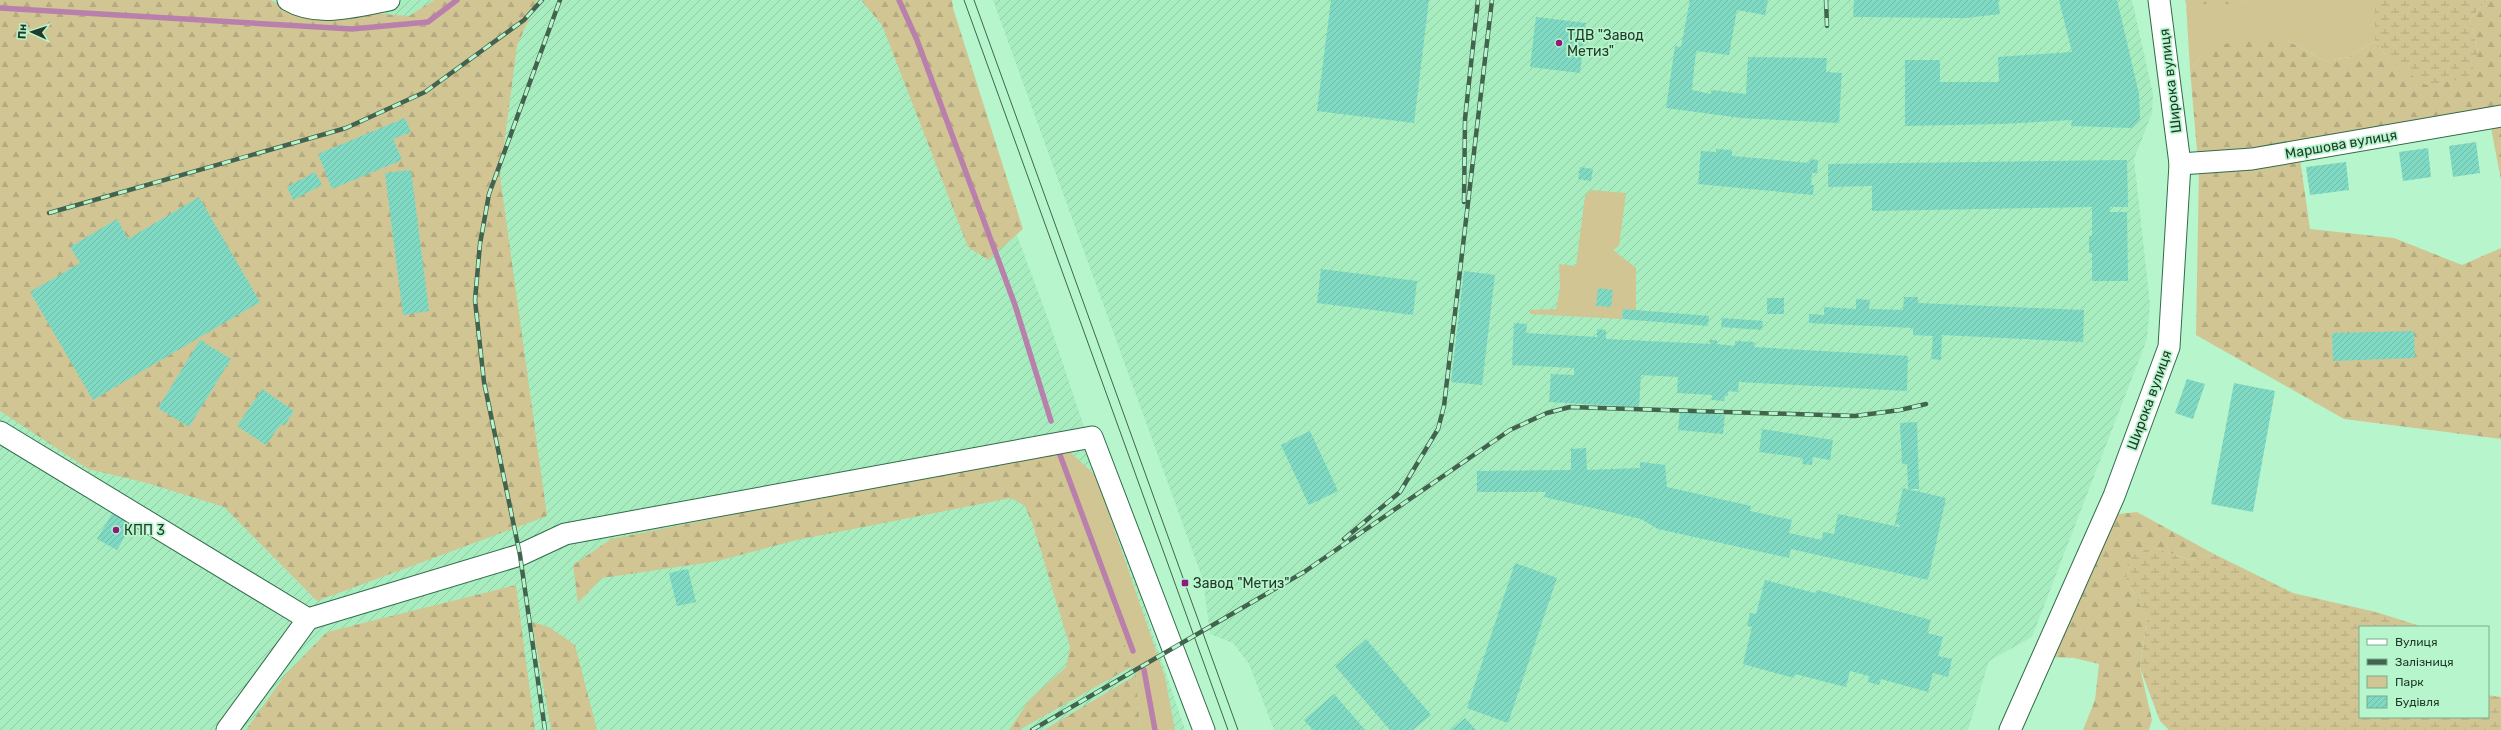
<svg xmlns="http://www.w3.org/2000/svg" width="2501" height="730" font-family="Rubik,sans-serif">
<defs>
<pattern id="industrial-furrows" width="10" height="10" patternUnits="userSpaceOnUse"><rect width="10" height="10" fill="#a7edbf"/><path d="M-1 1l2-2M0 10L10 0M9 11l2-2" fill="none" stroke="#8fcca4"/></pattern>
<pattern id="forest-firs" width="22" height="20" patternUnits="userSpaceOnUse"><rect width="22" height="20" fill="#d2c594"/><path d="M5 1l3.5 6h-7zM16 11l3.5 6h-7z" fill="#b4aa80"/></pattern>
<pattern id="wetland-marsh" width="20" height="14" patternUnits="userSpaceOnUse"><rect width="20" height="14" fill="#d2c594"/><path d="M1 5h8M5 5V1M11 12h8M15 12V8" fill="none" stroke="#b4aa80"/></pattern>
<pattern id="building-hatch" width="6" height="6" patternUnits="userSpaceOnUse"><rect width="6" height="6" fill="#80d9c2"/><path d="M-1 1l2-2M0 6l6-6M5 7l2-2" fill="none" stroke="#6ebba7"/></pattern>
</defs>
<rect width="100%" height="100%" fill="#b7f6cd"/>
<g fill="url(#industrial-furrows)">
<polygon points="0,0 929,0 1047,316 1185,730 0,730"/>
<polygon points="993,0 2132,0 2153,94 2152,113 2134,159 2150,304 2147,339 2032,637 1989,661 1968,730 1274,730 1249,664 1233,643 1210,634 1203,580"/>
</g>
<g fill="#d2c594">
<polygon points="2246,0 2375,0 2375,41 2349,57 2325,61 2286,40 2207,50 2190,69 2186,4 2241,4"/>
<polygon points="1591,190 1626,193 1619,246 1613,250 1636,268 1636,310 1623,309 1622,319 1530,314 1530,310 1556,309 1560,288 1559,264 1576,266 1585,196"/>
<polygon points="1069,451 1096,476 1165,677 1175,730 1140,730 1136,675 1050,452"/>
</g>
<g fill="url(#forest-firs)">
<polygon points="0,0 271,0 281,6 409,16 434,0 537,0 517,46 500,176 547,516 317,601 224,507 147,483 88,469 0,411"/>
<polygon points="861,0 952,0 953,8 1023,229 988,260 968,247 882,25"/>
<polygon points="2185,0 2246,0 2241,4 2186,4"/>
<polygon points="2487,0 2501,0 2501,110 2203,160 2197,151 2190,69 2207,50 2244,38 2286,40 2325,61 2349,57 2375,41 2390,61 2478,52 2470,19"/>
<polygon points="2501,121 2501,180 2490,123"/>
<polygon points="2300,159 2310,229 2394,238 2462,265 2501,248 2501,439 2344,419 2196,335 2199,168"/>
<polygon points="1050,451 1133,666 1019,730 1009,730 1030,699 1066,667 1070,647 1033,525 1025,506 1011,498 797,540 718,561 602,578 578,603 573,565 611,539"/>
<polygon points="2137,512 2214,554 2190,560 2152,547 2126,580 2147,617 2140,668 2152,720 2149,730 2083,730 2095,700 2099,664 2074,658 2049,657 2118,514"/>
<polygon points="516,585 535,730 246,730 285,675 327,632"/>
<polygon points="532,622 549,627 575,645 597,730 551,730"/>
<polygon points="1136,675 1140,730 1044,730"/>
</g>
<g fill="url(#wetland-marsh)">
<polygon points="2375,0 2487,0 2470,19 2478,52 2470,78 2426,85 2390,61 2375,41"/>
<polygon points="2152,547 2190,560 2214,554 2293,593 2376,612 2417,625 2417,627 2360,627 2360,717 2488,717 2488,695 2501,697 2501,730 2169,730 2160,721 2140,668 2147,617 2126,580 2128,558"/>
</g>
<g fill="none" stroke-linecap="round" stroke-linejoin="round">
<g stroke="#b980ac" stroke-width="5.5">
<polyline points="899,0 917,40 1015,305 1051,421"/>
<polyline points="0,8 352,29 428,22 457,0"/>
<polyline points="1060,455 1133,651"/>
<polyline points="1144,670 1155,730"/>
</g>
</g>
<g fill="url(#building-hatch)">
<polygon points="1331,0 1429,0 1414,123 1317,111"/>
<polygon points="1690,0 1768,0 1765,15 1737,10 1729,55 1696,51 1692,90 1711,94 1711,90 1746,94 1748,57 1827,58 1826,72 1842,73 1839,123 1741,118 1666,108 1675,46 1681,47"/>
<polygon points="1854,0 1998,0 2000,14 1966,18 1853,17"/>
<polygon points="2059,0 2117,0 2139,94 2140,119 2132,128 2071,126 2072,120 2001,124 1905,126 1905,60 1940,60 1940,82 1999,82 1998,57 2072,52"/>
<polygon points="1536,17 1586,23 1580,73 1530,67"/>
<polygon points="405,118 411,132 393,139 402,160 332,189 318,154"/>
<polygon points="2476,142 2480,173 2453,177 2449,146"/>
<polygon points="2428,148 2431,177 2403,181 2399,152"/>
<polygon points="1716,149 1732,150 1732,156 1809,163 1810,159 1818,160 1817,173 1812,173 1811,185 1814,185 1813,195 1698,184 1701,151 1716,152"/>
<polygon points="2127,160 2128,207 2110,207 2110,212 2127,212 2128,281 2092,281 2092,253 2089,253 2089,236 2092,236 2092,207 1872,211 1872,186 1828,187 1828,164"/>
<polygon points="2346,162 2349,190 2310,195 2306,167"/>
<polygon points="1580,167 1593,169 1591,181 1578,179"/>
<polygon points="411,170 429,311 403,315 385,173"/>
<polygon points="315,172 322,185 293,200 287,187"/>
<polygon points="199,197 260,302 93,400 30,292 80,263 70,247 117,219 128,239"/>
<polygon points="1321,269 1417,281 1413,315 1317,303"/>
<polygon points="1464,271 1495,275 1482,385 1451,382"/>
<polygon points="1598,288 1613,290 1611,307 1596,306"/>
<polygon points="1904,297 1918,297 1918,303 2084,310 2083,342 1942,335 1941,360 1931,359 1933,336 1913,335 1913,328 1809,323 1809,314 1824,315 1824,307 1856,309 1856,299 1870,300 1869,309 1903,310"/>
<rect x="1767" y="298" width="17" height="16"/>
<polygon points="1623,309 1709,316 1708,326 1622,319"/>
<polygon points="1722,318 1763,321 1762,330 1721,327"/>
<polygon points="1514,323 1527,324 1526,333 1597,337 1597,329 1606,330 1606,339 1710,344 1710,340 1717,340 1717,344 1735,346 1735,341 1755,342 1754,347 1908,356 1907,391 1739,382 1738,392 1728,391 1728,396 1725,396 1724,401 1712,400 1712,395 1677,393 1678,377 1641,375 1639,407 1549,402 1551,374 1574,375 1574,368 1512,365"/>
<polygon points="2414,331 2415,358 2333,361 2332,333"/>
<polygon points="200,340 231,359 189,427 158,408"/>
<polygon points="2187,379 2205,384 2193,419 2175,413"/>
<polygon points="2234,383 2275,391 2253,512 2211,504"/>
<polygon points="262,389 294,411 284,426 281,424 266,445 237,426"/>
<polygon points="1680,411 1725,415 1723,434 1678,430"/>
<polygon points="1917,422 1919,489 1908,489 1907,464 1902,464 1900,423"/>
<polygon points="1762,429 1833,440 1830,460 1813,457 1812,465 1802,464 1803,458 1759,452"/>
<polygon points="1310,431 1338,491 1309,505 1281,445"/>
<polygon points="1586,448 1587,470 1640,468 1640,462 1665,465 1667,487 1751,506 1750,511 1792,520 1789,533 1822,540 1823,532 1834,534 1838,514 1899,527 1900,525 1895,524 1903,488 1946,498 1928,580 1791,549 1789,558 1658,529 1641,519 1544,497 1546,492 1477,492 1477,471 1571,470 1571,449"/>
<polygon points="113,512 132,524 117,550 97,539"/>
<polygon points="1515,563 1557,578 1508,723 1467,708"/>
<polygon points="688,569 696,602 677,606 669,573"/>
<polygon points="1765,580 1815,593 1817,590 1931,620 1927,633 1943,637 1938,656 1952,659 1948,677 1933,673 1928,692 1881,679 1879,685 1868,682 1869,676 1850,671 1846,687 1795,674 1794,678 1743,664 1752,627 1747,626 1750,613 1756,614"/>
<polygon points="1366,639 1431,715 1413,730 1390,730 1335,666"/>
<polygon points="1334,694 1365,730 1313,730 1304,720"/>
<polygon points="1465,718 1476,730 1451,730"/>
</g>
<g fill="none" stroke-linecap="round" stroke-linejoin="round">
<defs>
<g id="minor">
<path d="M288 0C318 18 356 6 389 0"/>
<polyline points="2180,164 2252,159 2501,116"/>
<polyline points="0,432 308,619 520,555 565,534 1092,437 1204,730"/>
<polyline points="227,730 308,619"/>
<polyline points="2010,730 2114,496 2169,347 2180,164 2159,0"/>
</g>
</defs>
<use href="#minor" stroke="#316c49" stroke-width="23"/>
<use href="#minor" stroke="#fff" stroke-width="21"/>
<g stroke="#42644e" stroke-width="1">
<polyline points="964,0 1228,730"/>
<polyline points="974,0 1238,730"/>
</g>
<defs>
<g id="rail">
<polyline points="1826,0 1827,26"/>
<polyline points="1464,202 1465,119 1478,0"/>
<polyline points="49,213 346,128 425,92 524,20 542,0"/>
<polyline points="1344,539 1400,492 1438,429 1444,406 1492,0"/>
<polyline points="545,730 520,555 484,382 475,300 480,244 489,194 560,0"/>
<polyline points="1032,730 1304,572 1510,430 1547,413 1570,407 1855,416 1900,410 1926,404"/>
</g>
</defs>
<use href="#rail" stroke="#42644e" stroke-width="4.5"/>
<use href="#rail" stroke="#b7f6cd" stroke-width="3" stroke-dasharray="9" stroke-linecap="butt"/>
</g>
<g fill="#8d1a7c" stroke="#b7f6cd" stroke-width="1.5">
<circle cx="1559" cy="43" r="4"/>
<circle cx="116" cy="530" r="4"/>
<rect x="1181" y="579" width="8" height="8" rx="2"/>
</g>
<g text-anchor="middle" stroke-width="3.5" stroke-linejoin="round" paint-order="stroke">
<g font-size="14" fill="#213a2a" stroke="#b7f6cd" text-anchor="start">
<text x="1567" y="40">ТДВ "Завод<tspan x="1567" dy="16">Метиз"</tspan></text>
<text x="124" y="535">КПП 3</text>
<text x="1193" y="588">Завод "Метиз"</text>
</g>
<g font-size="14" fill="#213a2a" stroke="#b7f6cd">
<text transform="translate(2170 81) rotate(-97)" y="5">Широка вулиця</text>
<text transform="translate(2341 144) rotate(-10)" y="5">Маршова вулиця</text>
<text transform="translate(2149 400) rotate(-70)" y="5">Широка вулиця</text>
</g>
</g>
<rect x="2359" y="626" width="130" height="92" fill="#b7f6cd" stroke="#7bab8c"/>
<rect x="2367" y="639" width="20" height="6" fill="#ffffff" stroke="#7bab8c"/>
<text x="2395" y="646" font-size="12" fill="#213a2a">Вулиця</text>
<rect x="2367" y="659" width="20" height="6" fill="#42644e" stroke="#7bab8c"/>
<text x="2395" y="666" font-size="12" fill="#213a2a">Залізниця</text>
<rect x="2367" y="676" width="20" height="12" fill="#d2c594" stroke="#7bab8c"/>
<text x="2395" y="686" font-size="12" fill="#213a2a">Парк</text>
<rect x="2367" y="696" width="20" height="12" fill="url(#building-hatch)" stroke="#7bab8c"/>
<text x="2395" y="706" font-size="12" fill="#213a2a">Будівля</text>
<g transform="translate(32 32) rotate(273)" stroke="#b7f6cd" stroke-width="3" paint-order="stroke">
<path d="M0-3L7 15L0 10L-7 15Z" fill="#213a2a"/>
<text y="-6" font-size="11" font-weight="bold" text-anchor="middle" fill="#213a2a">Пн</text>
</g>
</svg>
